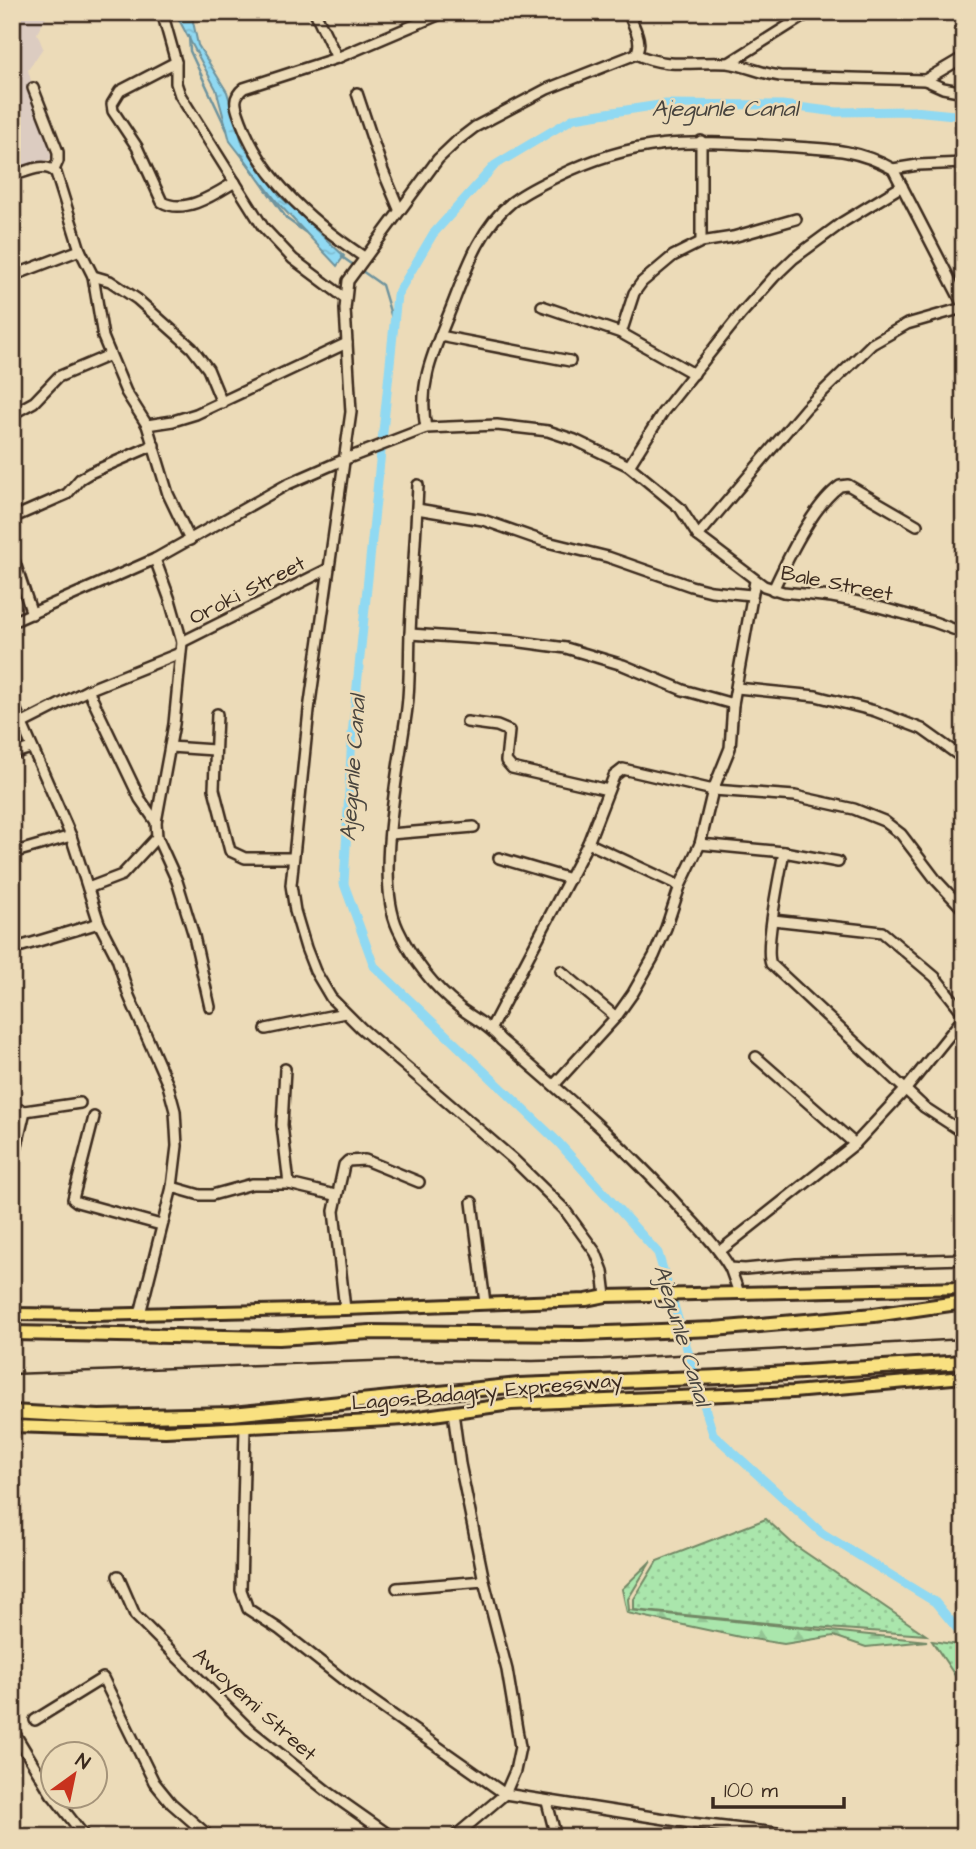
<svg xmlns="http://www.w3.org/2000/svg" width="976" height="1849" font-family="'Architects Daughter',sans-serif">
<defs>
<pattern id="grass-dots" width="8" height="8" patternUnits="userSpaceOnUse" patternTransform="scale(1.75)"><rect width="8" height="8" fill="#aae6ac"/><path d="M2 2h.1M6 6h.1" fill="none" stroke="#93c594" stroke-width="1.8" stroke-linecap="round"/></pattern>
<pattern id="forest-firs" width="22" height="20" patternUnits="userSpaceOnUse" patternTransform="scale(1.75)"><rect width="22" height="20" fill="#aae6ac"/><path d="M5 1l3.5 6h-7zM16 11l3.5 6h-7z" fill="#93c594"/></pattern>
<pattern id="water-ripples" width="26" height="14" patternUnits="userSpaceOnUse" patternTransform="scale(1.75)"><rect width="26" height="14" fill="#90d9f2"/><path d="M2 4q2-2 4 0t4 0M15 11q2-2 4 0t4 0" fill="none" stroke="#7dbacf"/></pattern>
</defs>
<rect width="100%" height="100%" fill="#ecdbb8"/>
<filter id="ink" filterUnits="userSpaceOnUse"><feTurbulence type="fractalNoise" baseFrequency=".0143" numOctaves="2"/><feDisplacementMap in="SourceGraphic" scale="14" xChannelSelector="R" yChannelSelector="G"/><feConvolveMatrix kernelMatrix="1 2 1 2 8 2 1 2 1" color-interpolation-filters="sRGB"/></filter>
<g filter="url(#ink)">
<polygon fill="#dcccc1" points="12,12 49,12 37,33 43,48 28,70 52,159 12,170"/>
<g fill="url(#grass-dots)" stroke="#728865" stroke-width="2">
<polygon points="766,1519 793,1544 926,1635 799,1626 634,1610 634,1599 657,1561"/>
<polygon points="932,1641 959,1645 964,1653 964,1689"/>
</g>
<polygon fill="url(#forest-firs)" stroke="#728865" stroke-width="2" points="651,1561 628,1599 629,1610 927,1641 866,1647 834,1636 784,1644 740,1637 627,1613 622,1589"/>
<polygon fill="url(#water-ripples)" stroke="#6e939d" stroke-width="2" points="179,12 191,12 198,45 227,92 243,145 281,197 344,256 337,266 278,203 230,141 216,89 178,18"/>
<g fill="none" stroke-linecap="round" stroke-linejoin="round">
<g stroke="#6e939d" stroke-width="2.5">
<polyline points="189,36 190,51 227,130"/>
<polyline points="241,154 287,219 305,232"/>
<polyline points="342,257 382,285 394,325"/>
</g>
<polyline stroke="#90d9f2" stroke-width="9" points="964,116 914,111 837,112 782,105 666,104 574,118 495,165 433,234 397,295 352,735 344,884 374,966 558,1142 658,1253 713,1434 822,1533 935,1602 964,1637"/>
<defs>
<g id="minor">
<polyline points="162,12 176,62 176,83 180,95 263,227 293,259 345,298"/>
<polyline points="315,12 337,58"/>
<path d="M628 12C633 26 644 41 636 54"/>
<path d="M176 62 120 91 112 104 113 111 137 147 162 202C185 215 215 194 235 182"/>
<polyline points="729,63 810,12"/>
<polyline points="925,80 964,57"/>
<polyline points="33,88 58,152 58,161 54,170"/>
<polyline points="357,93 383,171 399,209"/>
<polyline points="893,169 918,165 964,163"/>
<path d="M12 176C26 172 45 161 56 173L80 250 93 276 103 337 126 392 147 425 168 494 190 540"/>
<polyline points="701,242 701,141"/>
<path d="M364 257C314 224 262 178 241 121 236 107 231 98 244 88L337 58 445 12"/>
<polyline points="12,276 80,250"/>
<polyline points="93,276 110,281 137,299 192,348 208,369 222,403"/>
<polyline points="542,306 621,333 694,374"/>
<polyline points="621,333 634,293 642,282 673,256 701,242 733,237 796,219"/>
<polyline points="440,336 570,361"/>
<polyline points="12,414 34,402 58,377 110,355"/>
<polyline points="964,424 964,430"/>
<polyline points="147,425 173,421 196,414 347,343"/>
<path d="M426 428C418 386 432 355 448 316 464 277 477 230 512 202 526 191 542 184 558 176 640 136 692 141 780 146 823 149 854 147 893 169L959 297 964 310"/>
<polyline points="629,466 663,412 741,314 774,277 794,258 843,222 902,186"/>
<path d="M418 485C416 535 412 584 410 634 409 658 410 684 407 708 400 764 374 878 398 929 412 959 434 987 460 1008 474 1019 489 1025 501 1040 564 1094 627 1148 682 1210 699 1228 717 1246 730 1268L745 1269 796 1264 964 1259"/>
<polyline points="417,509 483,520 543,541 608,557 691,586 711,591 751,595"/>
<polyline points="12,518 67,494 80,479 90,473 154,445"/>
<polyline points="698,536 806,408 872,344 907,324 963,308"/>
<polyline points="12,554 32,614"/>
<polyline points="155,559 170,600 182,642 174,724 156,822"/>
<path d="M773 590C787 560 813 505 840 486L848 485 917 525"/>
<polyline points="12,622 155,559 288,484 343,460 426,428 497,425 548,431 575,440 629,466 680,508 698,536 764,586 783,592 832,597 864,603 934,622 964,633"/>
<polyline points="410,634 514,641 566,648 623,665 683,690 733,704"/>
<polyline points="182,642 328,569"/>
<polyline points="737,688 816,696 875,711 922,729 964,759"/>
<polyline points="88,690 140,799 156,822 157,837 177,881 194,936 210,1007"/>
<polyline points="12,701 71,836 99,923 117,958 129,996 168,1085 175,1111 177,1146 172,1187 140,1314"/>
<polyline points="217,714 214,789 230,851 245,858 293,858"/>
<polyline points="467,722 497,726 509,731 506,761 512,768 608,790"/>
<polyline points="23,723 88,690 180,653"/>
<polyline points="170,747 214,750"/>
<polyline points="12,754 31,748"/>
<polyline points="390,834 474,827"/>
<polyline points="588,843 680,886"/>
<polyline points="700,844 784,852 838,862"/>
<path d="M784 852C780 873 764 949 771 964L924 1107 964 1133"/>
<polyline points="12,853 71,836"/>
<polyline points="499,858 570,879"/>
<polyline points="88,888 122,875 157,837"/>
<polyline points="773,920 882,932 935,977 964,1014"/>
<polyline points="12,949 99,923"/>
<polyline points="561,971 616,1017"/>
<polyline points="491,1028 588,843 614,776 623,769 713,790 795,796 854,809 884,821 901,834 936,880 964,910"/>
<polyline points="266,1029 345,1013"/>
<polyline points="756,1057 855,1144"/>
<polyline points="285,1069 282,1125 289,1184"/>
<polyline points="554,1085 616,1017 633,993 654,956 666,928 680,886 700,844 713,790 730,748 733,704 755,581"/>
<polyline points="12,1108 25,1111 80,1103"/>
<polyline points="94,1117 73,1199 77,1202 161,1225"/>
<polyline points="12,1167 25,1111"/>
<polyline points="172,1187 200,1195 212,1195 252,1184 289,1184 335,1195"/>
<polyline points="472,1202 485,1303"/>
<polyline points="720,1251 855,1144 906,1089 964,1017"/>
<polyline points="730,1268 739,1293"/>
<path d="M606 1296 603 1271 596 1253 564 1209 513 1159 361 1028 331 998 315 971 306 948 295 911 291 885 309 710 351 412 345 309 348 281 438 159 458 140 475 127 547 89 636 54C666 69 695 61 727 63 745 65 762 74 780 76L925 80 943 88 964 92"/>
<polyline points="345,1309 334,1211 344,1165 348,1161 365,1160 419,1182"/>
<polyline points="453,1412 460,1464 484,1581 507,1670 520,1747 515,1771 505,1794 454,1837"/>
<polyline points="245,1428 241,1590 248,1609 279,1629 350,1685 505,1794 691,1823 811,1837"/>
<polyline points="118,1576 135,1615 250,1730 328,1792 392,1837"/>
<polyline points="397,1588 484,1581"/>
<polyline points="35,1720 103,1678 154,1782 171,1803 210,1837"/>
<polyline points="12,1729 52,1795"/>
<polyline points="54,1797 85,1837"/>
<polyline points="547,1802 556,1837"/>
</g>
<g id="major">
<polyline points="12,1314 92,1315 345,1309 586,1300 606,1296 964,1288"/>
<polyline points="12,1426 165,1431 334,1423 405,1419 511,1404 793,1392 964,1377"/>
</g>
<g id="highway">
<polyline points="12,1333 279,1338 370,1332 581,1334 714,1329 874,1315 964,1302"/>
<polyline points="12,1412 99,1417 232,1414 519,1385 721,1377 964,1362"/>
</g>
</defs>
<use href="#minor" stroke="#3b2a1e" stroke-width="14"/>
<use href="#major" stroke="#3b2a1e" stroke-width="16"/>
<use href="#highway" stroke="#3b2a1e" stroke-width="18"/>
<use href="#minor" stroke="#ecdbb8" stroke-width="9"/>
<use href="#major" stroke="#f9e181" stroke-width="10"/>
<use href="#highway" stroke="#f9e181" stroke-width="12"/>
<polyline stroke="#3b2a1e" stroke-width="2.5" points="12,1374 398,1360 533,1361 603,1359 964,1339"/>
</g>
</g>
<g text-anchor="middle" stroke-width="5" stroke-linejoin="round" paint-order="stroke">
<g font-size="21" fill="#3b2a1e" stroke="#ecdbb8">
<text transform="translate(837 583) rotate(11)" y="7">Bale Street</text>
<text transform="translate(247 590) rotate(-27)" y="7">Oroki Street</text>
<text transform="translate(487 1391) rotate(-5)" y="7">Lagos-Badagry Expressway</text>
<text transform="translate(255 1704) rotate(42)" y="7">Awoyemi Street</text>
</g>
<g font-size="23" font-style="italic" fill="#48443e" stroke="#ecdbb8">
<text x="725" y="116">Ajegunle Canal</text>
<text transform="translate(352 768) rotate(-86)" y="8">Ajegunle Canal</text>
<text transform="translate(683 1335) rotate(73)" y="8">Ajegunle Canal</text>
</g>
</g>
<rect width="976" height="1849" fill="none" stroke="#ecdbb8" stroke-width="42"/>
<rect x="21" y="21" width="934" height="1807" fill="none" stroke="#3b2a1e" stroke-width="2.5" filter="url(#ink)"/>
<g transform="translate(74 1775) rotate(33)"><circle r="33" fill="#ecdbb8" stroke="#a5947a" stroke-width="2"/>
<path d="M0-5L12 26L0 18L-12 26Z" fill="#c8321e"/>
<text y="-10" font-size="19" font-weight="bold" text-anchor="middle" fill="#3b2a1e">N</text>
</g>
<path d="M713 1797v10h131v-10" fill="none" stroke="#3b2a1e" stroke-width="3.5"/>
<text x="724" y="1797" font-size="21" fill="#3b2a1e" stroke="#ecdbb8" stroke-width="5" paint-order="stroke">100 m</text>
</svg>
